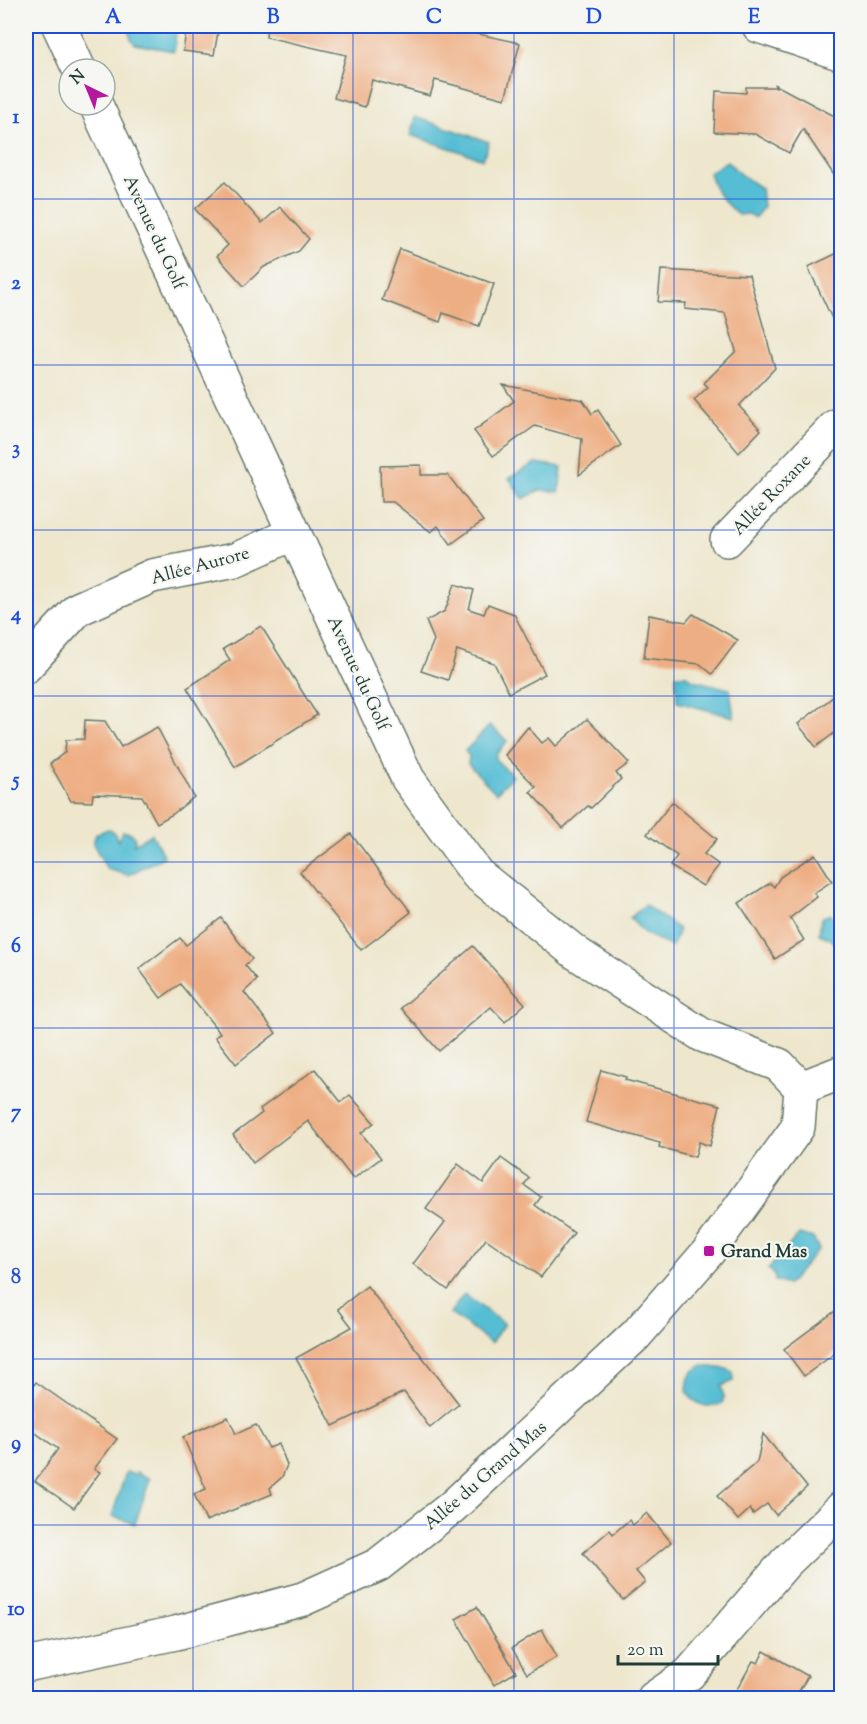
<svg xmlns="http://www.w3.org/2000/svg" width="867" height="1724" font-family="'Sorts Mill Goudy',serif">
<rect width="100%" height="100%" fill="#f6f6f2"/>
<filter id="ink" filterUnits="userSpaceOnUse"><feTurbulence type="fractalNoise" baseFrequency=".0167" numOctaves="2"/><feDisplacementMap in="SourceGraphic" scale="12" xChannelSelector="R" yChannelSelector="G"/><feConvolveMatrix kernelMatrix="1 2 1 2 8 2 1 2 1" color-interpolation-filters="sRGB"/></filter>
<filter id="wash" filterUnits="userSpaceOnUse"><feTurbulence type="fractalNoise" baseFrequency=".008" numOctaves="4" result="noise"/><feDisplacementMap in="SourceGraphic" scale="24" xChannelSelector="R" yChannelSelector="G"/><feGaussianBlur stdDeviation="1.35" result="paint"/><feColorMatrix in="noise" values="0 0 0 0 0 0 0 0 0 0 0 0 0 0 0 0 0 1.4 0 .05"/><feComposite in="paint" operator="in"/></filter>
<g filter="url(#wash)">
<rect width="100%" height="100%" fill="#eee7ce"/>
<g fill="#56bed4" stroke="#3a7e84" stroke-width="1.5">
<polygon points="128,26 170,26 176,34 174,51 135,44 131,39"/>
<polygon points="415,117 489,142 483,159 410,135"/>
<path d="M727 161 741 175 761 188 763 207 755 218 749 214 738 215C723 201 715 193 709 173Z"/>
<polygon points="535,463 562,467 559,492 540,490 523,499 509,478"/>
<polygon points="676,675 687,675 693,680 730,689 734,717 677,702"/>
<polygon points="490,725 507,741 496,755 496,760 513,776 496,793 468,764 469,756 465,751"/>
<polygon points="108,829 114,832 118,841 123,831 131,833 135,838 134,844 152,834 164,857 128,875 107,869 93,844 96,834"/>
<polygon points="645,905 679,929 672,947 644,933 630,918"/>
<polygon points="830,914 841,923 841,948 829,938 819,934 821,918"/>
<polygon points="799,1234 813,1238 819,1249 788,1285 775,1281 774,1274 768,1269"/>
<polygon points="464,1294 504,1324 491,1343 450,1313"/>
<path d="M702 1366 727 1369 733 1372 734 1381 721 1386 724 1397 722 1403C710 1411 695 1404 687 1393 687 1380 689 1371 702 1366Z"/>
<polygon points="126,1472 135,1475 136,1472 150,1479 135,1524 112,1516"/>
</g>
<g id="blocks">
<g fill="#eeae83">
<polygon points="187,26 219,26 214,55 183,51"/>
<polygon points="267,26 441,26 520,43 505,99 435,80 430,96 372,80 365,107 334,98 346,55 266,37"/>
<polygon points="774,84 842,120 842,187 803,129 789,153 755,134 714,132 716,91 746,93 746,87 776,87"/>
<polygon points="225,182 262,223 280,207 309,239 299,251 264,267 244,286 217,256 228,245 195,209"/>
<polygon points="400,249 494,284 479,326 443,313 440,322 382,300"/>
<polygon points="842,251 842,340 808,267"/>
<polygon points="661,270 749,275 775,368 739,406 761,430 739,453 694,400 708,387 704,383 736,351 725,313 685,309 686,303 658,302"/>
<polygon points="503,385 583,400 592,414 598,410 621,445 579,475 582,439 535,426 493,456 474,431 514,401"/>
<polygon points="421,465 421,475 448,475 483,521 451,544 438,526 431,532 393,502 381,502 380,466"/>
<polygon points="455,584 474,590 469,609 484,614 488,604 514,614 545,674 509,693 494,663 457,650 448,680 421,671 434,640 426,621 445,611"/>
<polygon points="693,614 738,640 712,674 700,664 644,658 649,615 686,622"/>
<polygon points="261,626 317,715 235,767 187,688 230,660 223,649"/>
<polygon points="842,690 842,727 816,747 798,724"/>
<polygon points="587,719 629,763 616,773 621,779 591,808 588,806 563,828 530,792 536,787 505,755 528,727 542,743 549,738 556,746"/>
<polygon points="85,720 105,721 121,747 157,727 194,797 173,814 157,823 142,796 93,794 92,802 71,801 50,764 65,752 66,740 84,739"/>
<polygon points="672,802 717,839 704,854 719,865 703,886 670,866 677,856 647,834"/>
<polygon points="351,834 411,912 361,950 300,872"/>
<polygon points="815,854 832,881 814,893 817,897 790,918 804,940 775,959 739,903 770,883 774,887 780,877"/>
<polygon points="221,918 252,959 245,965 257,980 244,992 276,1033 236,1064 215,1037 220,1033 180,984 161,998 139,969 180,938 186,945"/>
<polygon points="473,946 525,1004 505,1022 491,1007 439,1051 401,1008"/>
<polygon points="315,1069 341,1102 350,1095 374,1123 361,1133 381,1158 353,1179 308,1121 253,1163 233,1135 262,1113 260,1109"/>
<polygon points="601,1070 626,1077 625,1080 720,1105 710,1146 699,1142 695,1157 659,1147 660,1143 586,1122"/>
<polygon points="501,1158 529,1178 524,1185 541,1197 535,1205 574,1233 541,1277 486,1239 448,1290 413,1264 445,1222 426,1209 458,1164 483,1183"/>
<polygon points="367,1286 459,1404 430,1428 404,1392 333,1426 296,1358 352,1327 338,1309"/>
<polygon points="842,1306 842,1348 804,1376 784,1349"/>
<polygon points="36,1382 117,1439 94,1469 100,1472 74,1508 35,1481 58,1449 26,1426 26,1396"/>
<polygon points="228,1417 236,1434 256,1425 269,1448 279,1444 287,1465 282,1477 270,1488 272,1494 206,1521 194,1494 206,1489 183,1437"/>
<polygon points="763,1434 807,1487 776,1515 767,1504 753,1514 750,1509 738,1520 717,1496 757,1462"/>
<polygon points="647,1513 671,1542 636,1571 645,1582 623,1600 583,1553 610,1530 613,1534 629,1520 633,1525"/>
<polygon points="477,1607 516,1672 494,1685 456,1619"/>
<polygon points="542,1629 557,1657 527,1674 512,1648"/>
<polygon points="764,1651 808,1676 795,1698 732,1698 753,1661 758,1663"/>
</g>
</g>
</g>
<g filter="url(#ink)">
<use href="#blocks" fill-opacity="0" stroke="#67786a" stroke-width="1.5"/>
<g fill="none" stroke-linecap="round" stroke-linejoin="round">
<defs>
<g id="minor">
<polyline points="59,26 79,69"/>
<polyline points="759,26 842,54"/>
<polyline points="96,105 408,779 477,874 576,953 702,1035 779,1065 801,1088"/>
<polyline points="727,540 836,426 842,426"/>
<polyline points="26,666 78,609 152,576 235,560 294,533"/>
<polyline points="801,1088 842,1072"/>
<polyline points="26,1665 176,1633 303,1599 378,1565 452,1507 636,1335 709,1251 798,1127 801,1088"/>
<polyline points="654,1698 689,1674 786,1562 842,1508"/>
</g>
</defs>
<use href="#minor" stroke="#67786a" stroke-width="36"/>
<use href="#minor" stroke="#fff" stroke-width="33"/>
</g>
</g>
<path fill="none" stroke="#1d4ed8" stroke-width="1.5" stroke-opacity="0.55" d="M193 26V1698M353 26V1698M514 26V1698M674 26V1698M26 199H842M26 365H842M26 530H842M26 696H842M26 862H842M26 1028H842M26 1194H842M26 1359H842M26 1525H842"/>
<rect fill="#b5179e" stroke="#f6f6f2" stroke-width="2" x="703" y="1245" width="12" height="12" rx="3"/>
<g text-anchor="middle" stroke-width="4.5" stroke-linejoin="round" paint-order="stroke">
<g font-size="18" fill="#1f3d34" stroke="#f6f6f2">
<text transform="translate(155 232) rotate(65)" y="6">Avenue du Golf</text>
<text transform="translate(771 494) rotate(-46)" y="6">Allée Roxane</text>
<text transform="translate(200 565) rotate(-15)" y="6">Allée Aurore</text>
<text transform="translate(359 673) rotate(65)" y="6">Avenue du Golf</text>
<text transform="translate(485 1475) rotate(-41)" y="6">Allée du Grand Mas</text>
</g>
<g font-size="18" font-weight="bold" fill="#1f3d34" stroke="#f6f6f2" text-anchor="start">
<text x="721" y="1257">Grand Mas</text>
</g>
</g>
<rect width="867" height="1724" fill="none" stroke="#f6f6f2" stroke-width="66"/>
<g transform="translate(87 87) rotate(317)"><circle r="28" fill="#f6f6f2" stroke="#a0aca6" stroke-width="1.5"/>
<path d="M0-4.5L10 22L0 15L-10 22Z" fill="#b5179e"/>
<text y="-9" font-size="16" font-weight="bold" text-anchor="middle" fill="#1f3d34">N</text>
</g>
<path d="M618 1655v9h100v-9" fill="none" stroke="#1f3d34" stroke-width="3"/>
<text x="627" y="1655" font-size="18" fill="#1f3d34" stroke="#f6f6f2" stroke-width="4.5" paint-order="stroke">20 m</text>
<rect x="33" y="33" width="801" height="1658" fill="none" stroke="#1d4ed8" stroke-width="2"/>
<g font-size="20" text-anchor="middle" font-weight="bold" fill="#1d4ed8">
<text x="113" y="23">A</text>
<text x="273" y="23">B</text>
<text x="434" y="23">C</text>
<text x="594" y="23">D</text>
<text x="754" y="23">E</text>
<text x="16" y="123">1</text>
<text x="16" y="289">2</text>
<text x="16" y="454">3</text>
<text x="16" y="620">4</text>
<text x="16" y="786">5</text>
<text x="16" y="952">6</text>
<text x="16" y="1118">7</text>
<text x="16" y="1283">8</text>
<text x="16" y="1449">9</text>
<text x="16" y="1615">10</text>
</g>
</svg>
